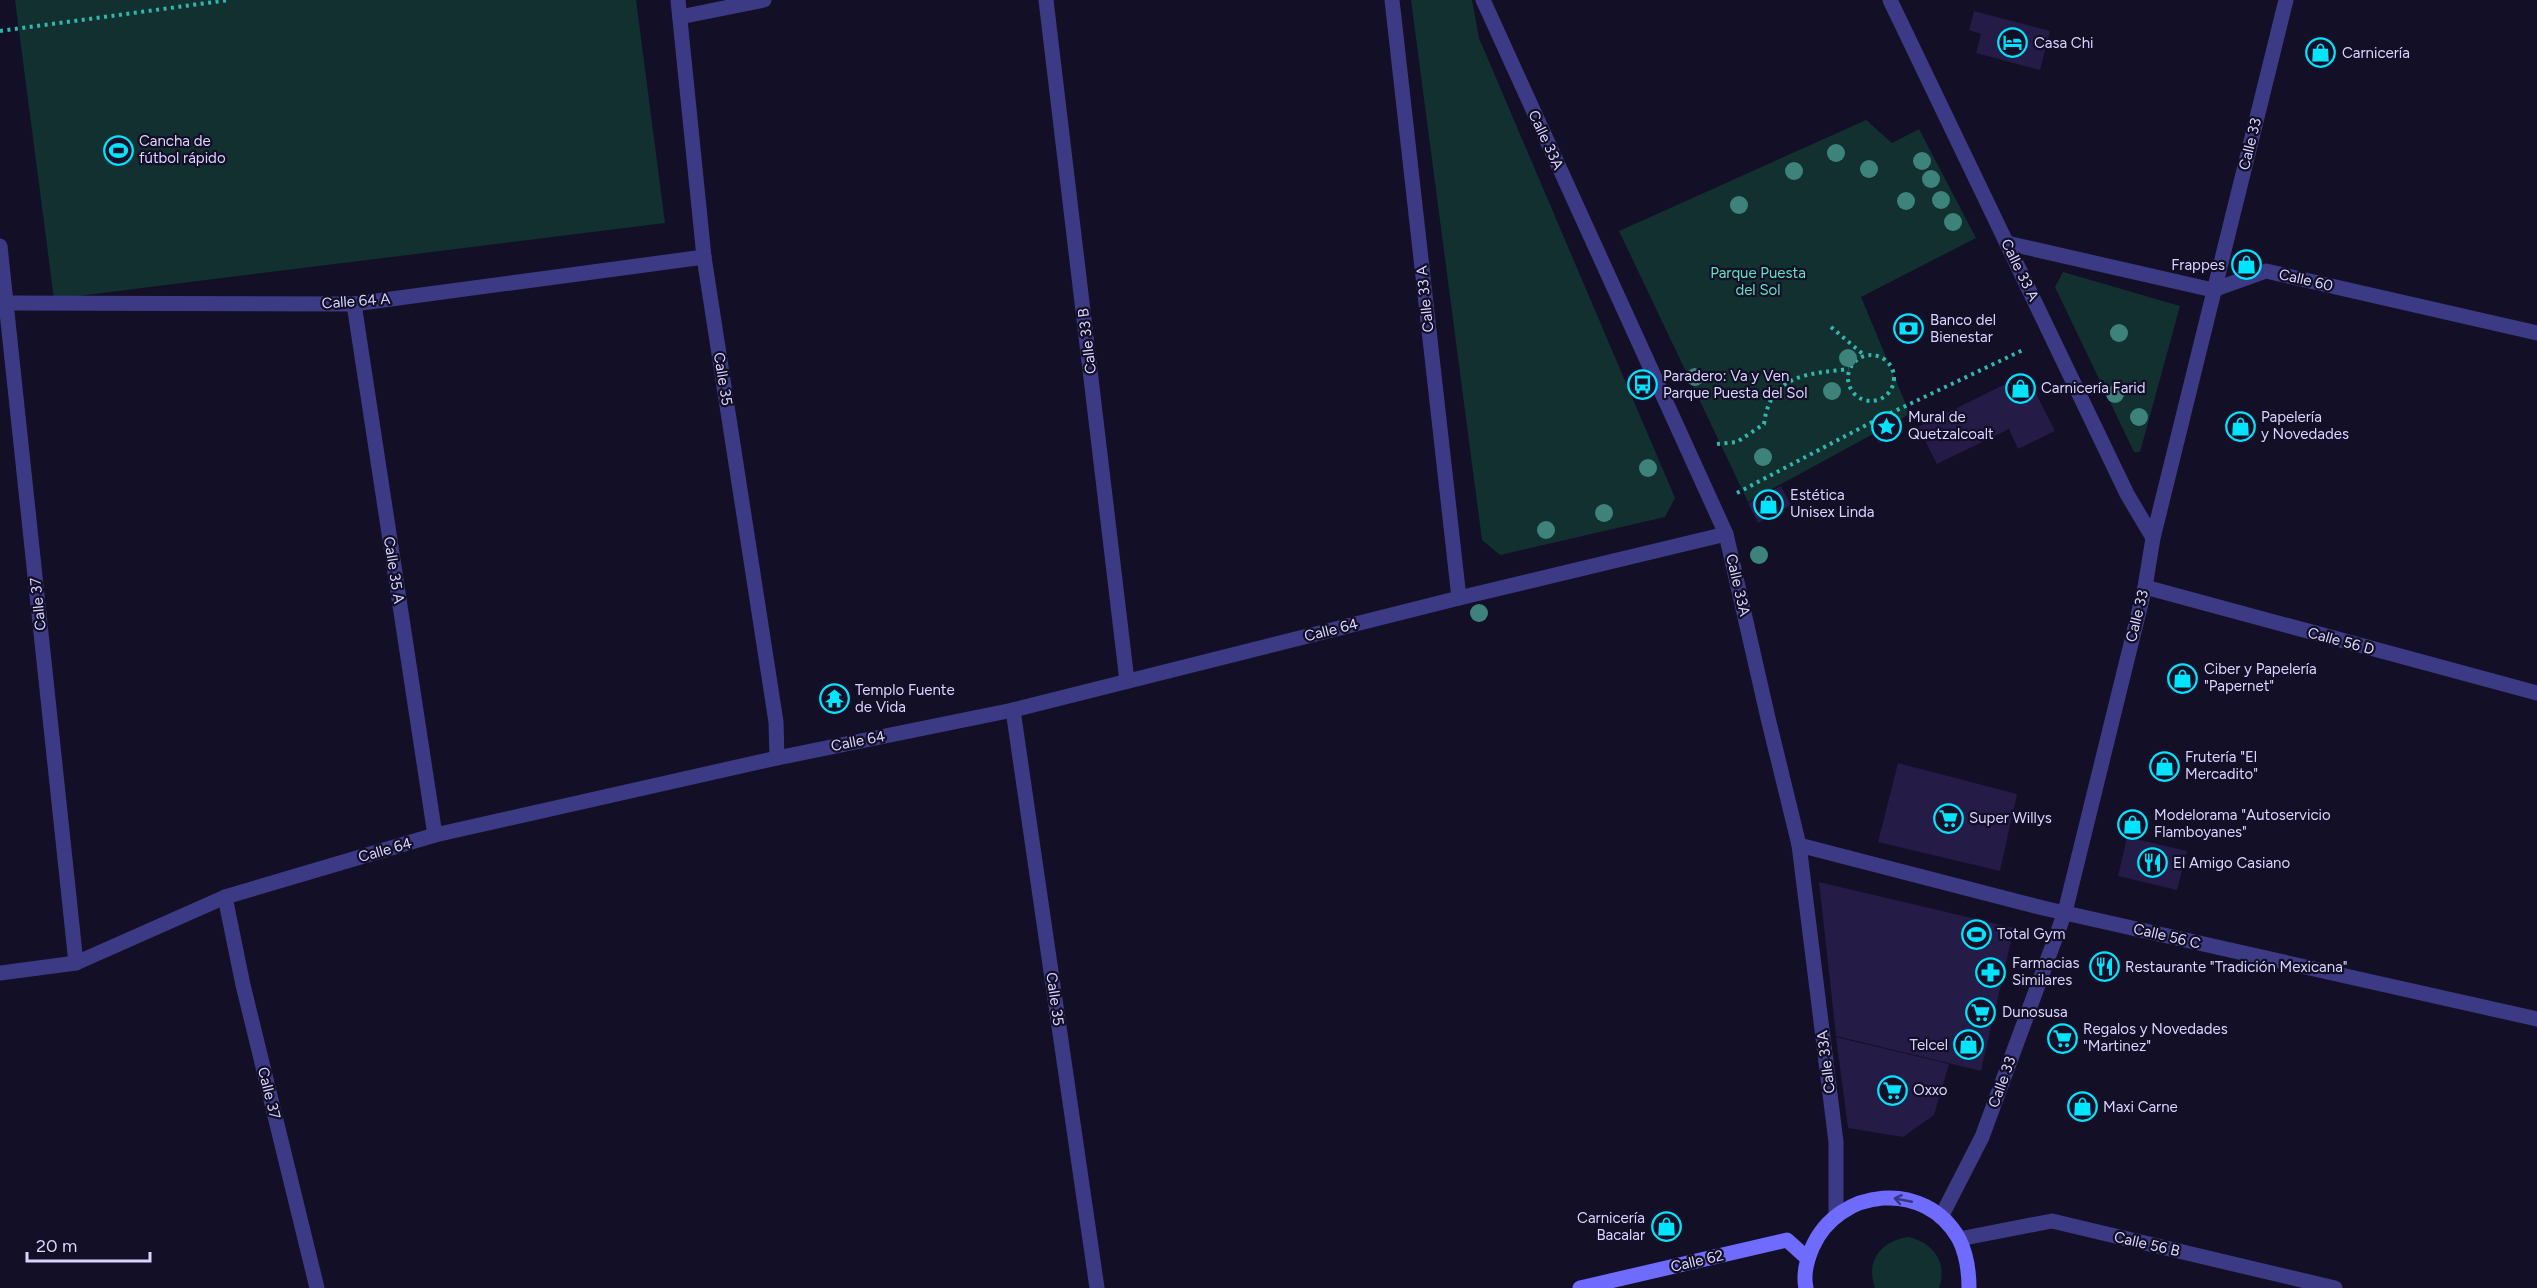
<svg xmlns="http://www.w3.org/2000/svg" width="2537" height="1288" font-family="Figtree,sans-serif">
<rect width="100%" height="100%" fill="#130f26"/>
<g fill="#12302f">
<polygon points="15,0 636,0 665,223 54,299"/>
<polygon points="1411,0 1472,0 1479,38 1675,498 1665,517 1500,555 1482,540"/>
<polygon points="1866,120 1892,143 1919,129 1976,238 1861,297 1910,414 1748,502 1619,231"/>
<polygon points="2063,272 2180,306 2140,452 2134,452 2055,287"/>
<path d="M1908 1237C1933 1242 1948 1263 1939 1288H1875C1865 1261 1881 1241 1908 1237Z"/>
</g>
<g fill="#241b47">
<polygon points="1974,11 2050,31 2040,70 1976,53 1981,34 1969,30"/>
<polygon points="2026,374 2055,431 2018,449 2009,429 1937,464 1918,427"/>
<polygon points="1781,486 1791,505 1758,523 1748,503"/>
<polygon points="1898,763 2017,794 2000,871 1878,842"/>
<polygon points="2127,837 2187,851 2177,890 2118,876"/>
<polygon points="1819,882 2014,928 1981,1071 1836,1036"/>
<polygon points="1836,1037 1949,1064 1934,1115 1903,1137 1848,1128"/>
</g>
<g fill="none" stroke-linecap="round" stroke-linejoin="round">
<g stroke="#2fb8b0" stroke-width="4" stroke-dasharray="3 4.5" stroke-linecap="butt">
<polyline points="0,31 229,0"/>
<polyline points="1831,327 1864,355"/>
<circle cx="1871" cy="378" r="23"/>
<path d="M1717 444 1737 442 1764 424C1770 374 1808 374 1849 369"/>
<polyline points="1737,493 1872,422 2025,349"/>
</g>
<g stroke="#3d3a85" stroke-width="15">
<polyline points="678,0 704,257 776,722 777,758"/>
<polyline points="1046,0 1127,681"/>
<polyline points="1392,0 1459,598"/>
<polyline points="1483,0 1726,534 1768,718 1799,845 1836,1142 1836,1215"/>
<polyline points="1890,0 2127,494 2153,538"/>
<polyline points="680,17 764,0"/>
<polyline points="2007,243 2213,290 2266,271 2537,333"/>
<polyline points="0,246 76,963"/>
<polyline points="6,303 354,304 704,257"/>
<polyline points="354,304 435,835"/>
<polyline points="2145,587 2537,693"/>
<polyline points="1013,710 1097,1288"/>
<polyline points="1799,845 2043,908 2537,1019"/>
<polyline points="225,897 243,985 317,1288"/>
<polyline points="0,973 76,963 225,897 435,835 777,758 1013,710 1459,598 1726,534"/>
<polyline points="1941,1217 1982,1137 2065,912 2145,587 2153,538 2286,0"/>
<polyline points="1959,1239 2052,1221 2335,1288"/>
</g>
<g stroke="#6f6bff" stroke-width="15">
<polyline points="1580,1288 1787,1240 1807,1258"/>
<path d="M1806 1288C1803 1275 1807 1260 1812 1248 1838 1187 1926 1179 1959 1239 1967 1255 1969 1271 1969 1288"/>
</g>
</g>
<g fill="#3d827b">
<circle cx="1836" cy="153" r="9"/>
<circle cx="1922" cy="161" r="9"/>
<circle cx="1869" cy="169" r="9"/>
<circle cx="1794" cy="171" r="9"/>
<circle cx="1931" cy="179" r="9"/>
<circle cx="1941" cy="200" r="9"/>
<circle cx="1906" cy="201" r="9"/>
<circle cx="1739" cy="205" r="9"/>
<circle cx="1953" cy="222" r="9"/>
<circle cx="2119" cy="333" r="9"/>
<circle cx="1848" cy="358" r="9"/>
<circle cx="1695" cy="377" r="9"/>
<circle cx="1832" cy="391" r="9"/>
<circle cx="2115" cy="394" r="9"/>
<circle cx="2139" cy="417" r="9"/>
<circle cx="1763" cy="457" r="9"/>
<circle cx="1648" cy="468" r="9"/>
<circle cx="1604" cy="513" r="9"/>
<circle cx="1546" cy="530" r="9"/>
<circle cx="1759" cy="555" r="9"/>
<circle cx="1479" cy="613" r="9"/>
</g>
<defs><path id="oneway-shaft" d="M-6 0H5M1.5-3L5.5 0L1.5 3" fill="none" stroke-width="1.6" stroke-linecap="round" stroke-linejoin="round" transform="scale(1.5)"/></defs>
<use stroke="#38347d" href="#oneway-shaft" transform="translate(1903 1200) rotate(-169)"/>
<defs>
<symbol id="hotel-ring" viewBox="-11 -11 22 22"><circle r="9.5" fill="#130f26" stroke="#00e5ff" stroke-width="1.5"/><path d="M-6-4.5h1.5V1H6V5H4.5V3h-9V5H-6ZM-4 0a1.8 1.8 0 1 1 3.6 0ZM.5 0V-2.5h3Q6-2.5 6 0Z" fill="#00e5ff"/></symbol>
<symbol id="shop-ring" viewBox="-11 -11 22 22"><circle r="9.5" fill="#130f26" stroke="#00e5ff" stroke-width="1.5"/><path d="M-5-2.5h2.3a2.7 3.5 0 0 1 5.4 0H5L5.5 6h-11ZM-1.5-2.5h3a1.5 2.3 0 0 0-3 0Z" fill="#00e5ff"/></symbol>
<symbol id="stadium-ring" viewBox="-11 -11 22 22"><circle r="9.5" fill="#130f26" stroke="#00e5ff" stroke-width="1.5"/><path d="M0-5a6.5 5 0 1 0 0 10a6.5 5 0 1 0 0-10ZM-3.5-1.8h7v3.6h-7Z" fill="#00e5ff"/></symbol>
<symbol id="bank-ring" viewBox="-11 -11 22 22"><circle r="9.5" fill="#130f26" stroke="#00e5ff" stroke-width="1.5"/><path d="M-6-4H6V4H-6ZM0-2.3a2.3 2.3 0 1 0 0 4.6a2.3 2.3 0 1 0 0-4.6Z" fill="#00e5ff"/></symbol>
<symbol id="bus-ring" viewBox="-11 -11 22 22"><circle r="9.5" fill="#130f26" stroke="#00e5ff" stroke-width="1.5"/><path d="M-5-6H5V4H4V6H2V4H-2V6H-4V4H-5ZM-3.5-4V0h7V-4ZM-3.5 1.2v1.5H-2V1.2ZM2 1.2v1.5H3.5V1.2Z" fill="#00e5ff"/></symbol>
<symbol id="sight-ring" viewBox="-11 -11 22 22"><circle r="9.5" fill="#130f26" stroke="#00e5ff" stroke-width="1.5"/><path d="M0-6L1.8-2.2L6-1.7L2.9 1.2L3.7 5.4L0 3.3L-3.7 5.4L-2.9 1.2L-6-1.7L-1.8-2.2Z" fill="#00e5ff"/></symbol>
<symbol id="temple-ring" viewBox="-11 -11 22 22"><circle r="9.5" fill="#130f26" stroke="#00e5ff" stroke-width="1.5"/><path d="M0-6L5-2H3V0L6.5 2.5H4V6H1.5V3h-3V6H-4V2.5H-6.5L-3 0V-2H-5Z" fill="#00e5ff"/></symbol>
<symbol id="supermarket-ring" viewBox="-11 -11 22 22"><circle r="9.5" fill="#130f26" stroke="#00e5ff" stroke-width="1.5"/><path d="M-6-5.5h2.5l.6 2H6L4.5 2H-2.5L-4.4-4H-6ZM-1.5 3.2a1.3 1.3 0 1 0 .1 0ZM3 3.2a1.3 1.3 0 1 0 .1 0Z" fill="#00e5ff"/></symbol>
<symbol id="restaurant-ring" viewBox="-11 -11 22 22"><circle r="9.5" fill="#130f26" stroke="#00e5ff" stroke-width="1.5"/><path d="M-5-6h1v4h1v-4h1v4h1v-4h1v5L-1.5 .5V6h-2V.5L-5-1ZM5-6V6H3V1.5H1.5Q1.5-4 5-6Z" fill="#00e5ff"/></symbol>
<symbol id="pharmacy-ring" viewBox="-11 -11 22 22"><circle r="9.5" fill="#130f26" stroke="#00e5ff" stroke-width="1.5"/><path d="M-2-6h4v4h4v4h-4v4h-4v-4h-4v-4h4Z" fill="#00e5ff"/></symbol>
</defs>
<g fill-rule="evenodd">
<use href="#hotel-ring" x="1996" y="26" width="33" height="33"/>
<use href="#shop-ring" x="2304" y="36" width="33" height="33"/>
<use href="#stadium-ring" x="102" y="134" width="33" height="33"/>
<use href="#shop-ring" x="2230" y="248" width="33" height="33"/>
<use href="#bank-ring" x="1892" y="312" width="33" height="33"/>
<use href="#bus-ring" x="1626" y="368" width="33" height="33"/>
<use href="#shop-ring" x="2004" y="372" width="33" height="33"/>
<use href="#sight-ring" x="1870" y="410" width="33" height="33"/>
<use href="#shop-ring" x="2224" y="410" width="33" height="33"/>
<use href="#shop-ring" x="1752" y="488" width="33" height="33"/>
<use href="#shop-ring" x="2166" y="662" width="33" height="33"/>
<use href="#temple-ring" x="818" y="682" width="33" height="33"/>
<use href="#shop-ring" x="2148" y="750" width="33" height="33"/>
<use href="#supermarket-ring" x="1932" y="802" width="33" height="33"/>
<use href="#shop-ring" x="2116" y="808" width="33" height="33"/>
<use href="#restaurant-ring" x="2136" y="846" width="33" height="33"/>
<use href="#stadium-ring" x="1960" y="918" width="33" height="33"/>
<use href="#restaurant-ring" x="2088" y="950" width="33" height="33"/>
<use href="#pharmacy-ring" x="1974" y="956" width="33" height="33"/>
<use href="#supermarket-ring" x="1964" y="996" width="33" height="33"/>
<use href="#supermarket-ring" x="2046" y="1022" width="33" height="33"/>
<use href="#shop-ring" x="1952" y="1028" width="33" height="33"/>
<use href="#supermarket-ring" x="1876" y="1074" width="33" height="33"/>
<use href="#shop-ring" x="2066" y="1090" width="33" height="33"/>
<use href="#shop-ring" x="1650" y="1210" width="33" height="33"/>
</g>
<g text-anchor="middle" stroke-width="4.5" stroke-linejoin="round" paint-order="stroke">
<g font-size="15" fill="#d9d4ff" stroke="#130f26" text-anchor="start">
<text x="2034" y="48">Casa Chi</text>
<text x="2342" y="58">Carnicería</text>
<text x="139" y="146">Cancha de<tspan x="139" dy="17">fútbol rápido</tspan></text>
<text x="2225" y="270" text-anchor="end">Frappes</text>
<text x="1930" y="325">Banco del<tspan x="1930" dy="17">Bienestar</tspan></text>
<text x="1663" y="381">Paradero: Va y Ven<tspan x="1663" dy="17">Parque Puesta del Sol</tspan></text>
<text x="2041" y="393">Carnicería Farid</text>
<text x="1908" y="422">Mural de<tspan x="1908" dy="17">Quetzalcoalt</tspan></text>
<text x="2261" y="422">Papelería<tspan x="2261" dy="17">y Novedades</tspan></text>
<text x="1790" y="500">Estética<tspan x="1790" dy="17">Unisex Linda</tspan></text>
<text x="2204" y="674">Ciber y Papelería<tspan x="2204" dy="17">"Papernet"</tspan></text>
<text x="855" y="695">Templo Fuente<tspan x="855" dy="17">de Vida</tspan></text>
<text x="2185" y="762">Frutería "El<tspan x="2185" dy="17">Mercadito"</tspan></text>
<text x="2154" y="820">Modelorama "Autoservicio<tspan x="2154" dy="17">Flamboyanes"</tspan></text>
<text x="1969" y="823">Super Willys</text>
<text x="2173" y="868">El Amigo Casiano</text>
<text x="1997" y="939">Total Gym</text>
<text x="2012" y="968">Farmacias<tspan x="2012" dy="17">Similares</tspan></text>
<text x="2125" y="972">Restaurante "Tradición Mexicana"</text>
<text x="2002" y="1017">Dunosusa</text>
<text x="2083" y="1034">Regalos y Novedades<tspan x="2083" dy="17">"Martinez"</tspan></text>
<text x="1948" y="1050" text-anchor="end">Telcel</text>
<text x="1913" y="1095">Oxxo</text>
<text x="2103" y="1112">Maxi Carne</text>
<text x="1645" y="1223" text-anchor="end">Carnicería<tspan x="1645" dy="17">Bacalar</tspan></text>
</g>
<g font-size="15" fill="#d9d4ff" stroke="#130f26">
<text transform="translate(1546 140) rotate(65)" y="5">Calle 33A</text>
<text transform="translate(2250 144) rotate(-76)" y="5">Calle 33</text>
<text transform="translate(2020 270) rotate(64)" y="5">Calle 33 A</text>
<text transform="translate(2306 280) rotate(13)" y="5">Calle 60</text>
<text transform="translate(1425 299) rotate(-96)" y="5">Calle 33 A</text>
<text transform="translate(356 301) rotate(-4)" y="5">Calle 64 A</text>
<text transform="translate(1087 341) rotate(-97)" y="5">Calle 33 B</text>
<text transform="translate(723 379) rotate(81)" y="5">Calle 35</text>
<text transform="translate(394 570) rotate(81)" y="5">Calle 35 A</text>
<text transform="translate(1738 585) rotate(77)" y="5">Calle 33A</text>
<text transform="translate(38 604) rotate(-96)" y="5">Calle 37</text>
<text transform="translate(2137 616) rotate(-76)" y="5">Calle 33</text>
<text transform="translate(1331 630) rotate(-14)" y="5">Calle 64</text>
<text transform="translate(2341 641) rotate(15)" y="5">Calle 56 D</text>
<text transform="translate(858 741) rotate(-11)" y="5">Calle 64</text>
<text transform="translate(385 850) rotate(-16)" y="5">Calle 64</text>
<text transform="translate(2167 936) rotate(13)" y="5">Calle 56 C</text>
<text transform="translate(1055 999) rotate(82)" y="5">Calle 35</text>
<text transform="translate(1826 1062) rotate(-97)" y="5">Calle 33A</text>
<text transform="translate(2002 1082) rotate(-70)" y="5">Calle 33</text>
<text transform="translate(269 1093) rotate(76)" y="5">Calle 37</text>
<text transform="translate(2147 1244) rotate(13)" y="5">Calle 56 B</text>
<text transform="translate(1697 1261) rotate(-13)" y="5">Calle 62</text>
</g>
<g font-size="15" fill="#5fe0c0" stroke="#130f26">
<text x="1758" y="278">Parque Puesta<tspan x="1758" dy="17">del Sol</tspan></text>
</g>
</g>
<path d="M27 1252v9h123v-9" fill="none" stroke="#d9d4ff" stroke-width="3"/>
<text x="36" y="1252" font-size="18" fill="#d9d4ff" stroke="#130f26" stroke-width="4.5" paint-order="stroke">20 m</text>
</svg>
